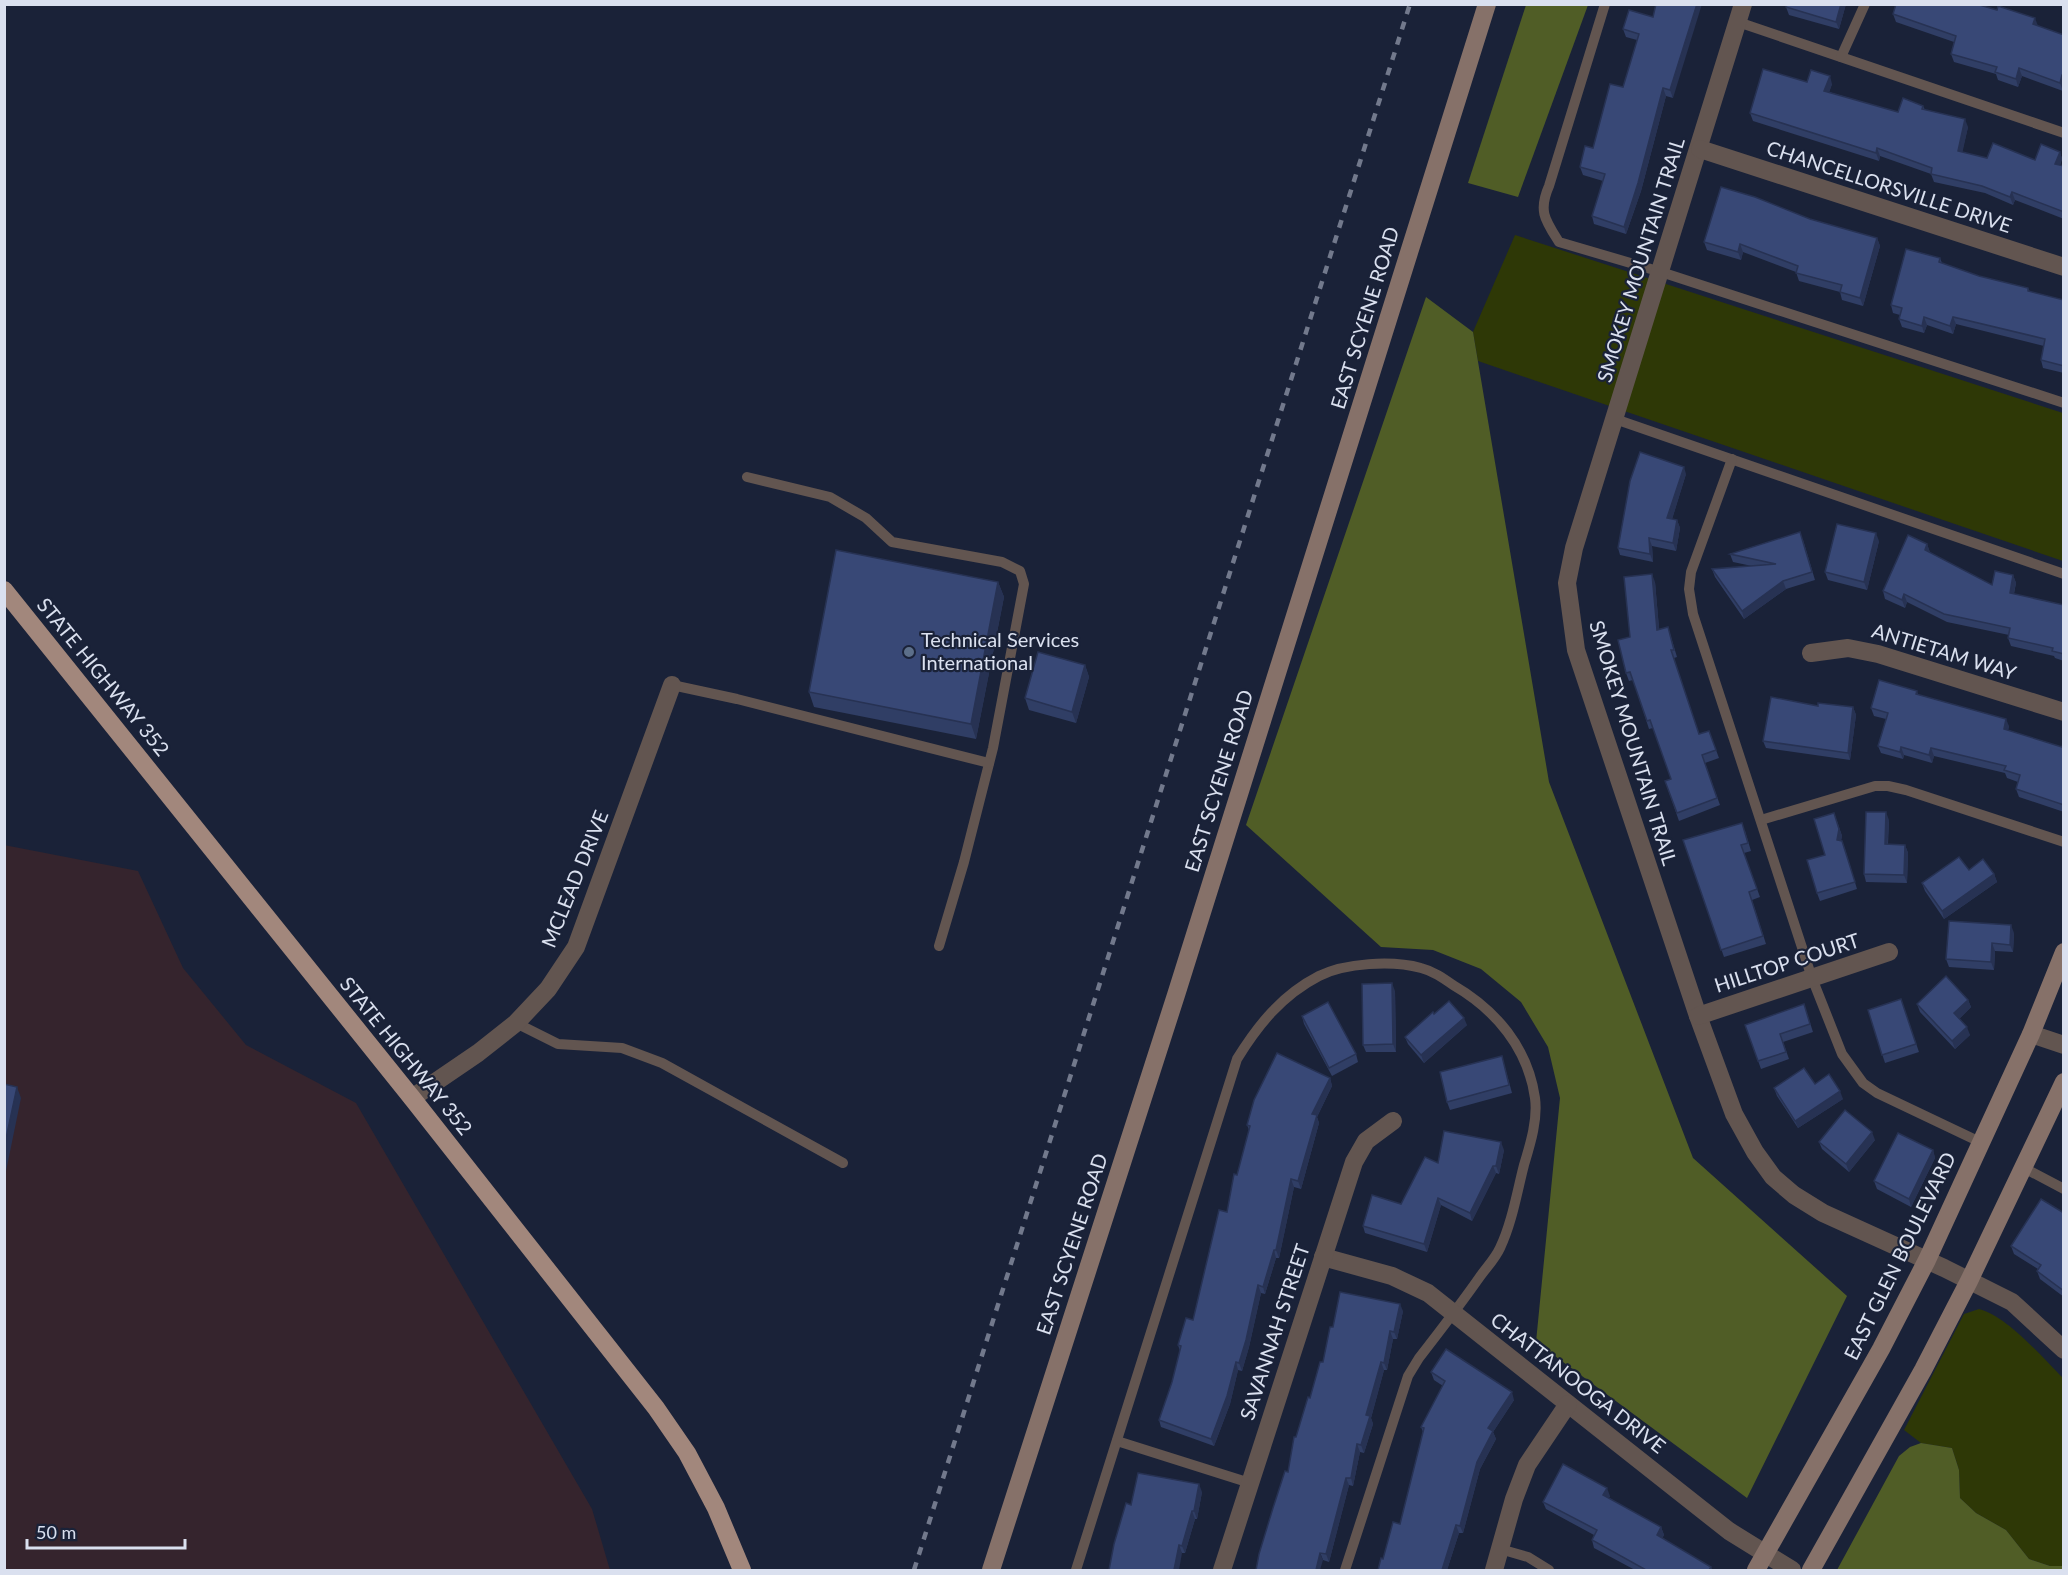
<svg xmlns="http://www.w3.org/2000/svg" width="2068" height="1575" font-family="Lato,sans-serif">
<rect width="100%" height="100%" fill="#1a2238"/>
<polygon fill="#35242d" points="4,845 138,871 183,968 246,1045 356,1103 592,1509 610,1570 5,1570"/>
<g fill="#2e3806">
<polygon points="1515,235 2063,413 2063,561 1478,361 1473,332"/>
<path d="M1979 1309C2007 1316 2042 1357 2063 1378V1566H2050L2029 1559 2006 1530 1976 1513 1960 1498 1959 1470 1952 1448 1921 1443 1904 1430 1964 1314Z"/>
</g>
<g fill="#505d26">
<polygon points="1526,5 1588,5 1518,197 1468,183"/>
<polygon points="1426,297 1473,332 1549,782 1693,1158 1847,1296 1747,1498 1536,1342 1560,1098 1548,1047 1521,1002 1481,969 1433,950 1381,947 1246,825"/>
<polygon points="1921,1443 1952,1448 1959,1470 1960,1498 1976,1513 2006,1530 2029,1559 2050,1566 2063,1566 2063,1570 1837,1570 1899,1456 1910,1447"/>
</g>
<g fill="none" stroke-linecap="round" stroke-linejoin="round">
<g stroke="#625550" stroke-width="10">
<path d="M1605 4 1549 186C1538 211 1545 220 1559 242L1661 272 2064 403"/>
<polyline points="1738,22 2064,133"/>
<polyline points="1841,57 1865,4"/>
<polyline points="1615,419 2064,574"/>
<polyline points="1732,459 1691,572 1689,589 1693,614 1812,978 1842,1054 1863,1083 1877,1093 1980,1142"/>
<polyline points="747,477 830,497 866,518 892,542 1002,562 1020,571 1024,584 993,748 964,862 939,946"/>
<polyline points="672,685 737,699 989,763"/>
<polyline points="1761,820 1875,786 1888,786 1906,790 2064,842"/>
<polyline points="516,1023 558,1044 622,1048 662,1063 843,1163"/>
<polyline points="2024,1168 2064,1189"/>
<polyline points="1117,1441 1250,1483"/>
<polyline points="1500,1549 1528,1557 1549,1570"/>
<path d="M1076 1570 1237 1059C1258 1025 1282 995 1319 976 1345 963 1392 960 1421 968 1433 971 1443 978 1453 985 1496 1010 1528 1048 1535 1098 1538 1120 1530 1145 1524 1165 1517 1192 1512 1223 1500 1248 1495 1259 1486 1268 1479 1278 1460 1305 1440 1331 1419 1358L1408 1376 1345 1570"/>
</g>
<g stroke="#625550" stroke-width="18">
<polyline points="1743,4 1574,548 1567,583 1576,650 1698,1016 1734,1114 1755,1152 1773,1177 1794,1195 1823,1213 1944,1268 2012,1302 2064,1350"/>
<polyline points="1700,149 2064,267"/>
<polyline points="1811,653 1848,648 1878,654 2064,712"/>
<polyline points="1698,1016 1889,952"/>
<polyline points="2031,1034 2064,1045"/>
<polyline points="412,1098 478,1053 516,1023 548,989 576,947 672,685"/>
<polyline points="1323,1257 1392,1276 1428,1293 1729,1531 1792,1570"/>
<polyline points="1222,1570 1354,1162 1366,1141 1393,1121"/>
<polyline points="1494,1570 1514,1499 1527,1465 1568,1404"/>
</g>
<g stroke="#867169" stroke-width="18">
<polyline points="991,1570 1176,995 1487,4"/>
<polyline points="1756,1570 1881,1349 1927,1260 2031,1034 2064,952"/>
<polyline points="1811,1570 1923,1370 1969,1281 2064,1082"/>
</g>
<polyline stroke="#a2877c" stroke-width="18" points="4,590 412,1098 656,1408 687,1453 716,1508 742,1570"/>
<polyline stroke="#72798c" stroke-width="4.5" stroke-dasharray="8 8" stroke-linecap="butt" points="914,1570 1410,4"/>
</g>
<g fill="#303e65">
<polygon points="1787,4 1846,4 1839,29 1789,15 1786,7"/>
<polygon points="1893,14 2038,26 2064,35 2064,88 2063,91 2022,76 2018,87 1998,80 1996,74 1954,62 1951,54 1954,42 1896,22"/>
<polygon points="1653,17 1673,98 1666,96 1641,191 1626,234 1594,224 1592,216 1603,181 1583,175 1580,167 1593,148 1623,87 1637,40 1626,37 1623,29"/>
<polygon points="1807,82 1832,84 1829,92 1898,112 1923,106 1925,110 1968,127 1962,152 1987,158 2035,160 2060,152 2062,159 2060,165 2064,166 2064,219 2015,200 2013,205 1985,193 1934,182 1931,174 1880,156 1879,161 1753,121 1750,113"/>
<polygon points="1810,219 1877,238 1880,246 1863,306 1842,300 1840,292 1799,281 1796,272 1743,252 1741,260 1707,250 1704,242"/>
<polygon points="1940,258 1942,263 1979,276 2028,288 2030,292 2064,300 2064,373 2043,368 2041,360 2044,346 1956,324 1953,334 1927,325 1924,333 1902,327 1899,319 1900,315 1893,313 1891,305"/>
<polygon points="1686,474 1672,519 1677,520 1680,528 1676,551 1652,546 1653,562 1620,555 1618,548"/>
<polygon points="1803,540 1815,580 1786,589 1744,619 1715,577 1712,569 1752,566 1733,562 1730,554"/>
<polygon points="1879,541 1867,590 1828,580 1825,572"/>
<polygon points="1927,544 1930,553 1992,585 2013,575 2016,583 2014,594 2064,605 2064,661 2055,658 2054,656 2011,646 2008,638 2009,635 1947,622 1907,602 1905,608 1885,599 1883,591"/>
<polygon points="998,582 1004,597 976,739 814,707 809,692"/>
<polygon points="1655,582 1659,629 1668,627 1677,657 1674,658 1699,734 1709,731 1719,758 1705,763 1720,805 1679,821 1665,781 1671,779 1653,728 1649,729 1633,680 1629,681 1626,673 1630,637"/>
<polygon points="1085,665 1089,677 1076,723 1029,710 1025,698"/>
<polygon points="1917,691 1918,695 2009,726 2008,730 2062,747 2064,740 2064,812 2019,797 2016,789 2018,782 2007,778 2005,773 1934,756 1932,763 1904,755 1903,759 1881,753 1878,746 1886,719 1874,716 1871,708"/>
<polygon points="1818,706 1853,707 1856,715 1850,760 1766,748 1763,741"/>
<polygon points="1889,820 1888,844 1905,845 1908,853 1907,883 1866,882 1864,874"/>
<polygon points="1837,821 1842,836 1841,840 1842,841 1845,849 1857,889 1820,901 1817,893 1825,855"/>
<polygon points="1745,831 1751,851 1744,853 1760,897 1752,900 1766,944 1724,957 1683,840"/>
<polygon points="1969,870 1994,874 1997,882 1944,919 1925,891 1922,883"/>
<polygon points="2014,933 2013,952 1995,951 1994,970 1949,967 1946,959"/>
<polygon points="1395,991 1396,1052 1366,1052 1363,1045"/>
<polygon points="1901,999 1919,1052 1885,1063 1868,1010"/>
<polygon points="1968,1000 1971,1007 1959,1019 1970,1035 1955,1049 1920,1012 1917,1004"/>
<polygon points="1804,1004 1813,1032 1783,1042 1789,1059 1761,1069 1745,1025"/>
<polygon points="1434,1014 1467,1025 1424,1063 1408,1044 1405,1037"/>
<polygon points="1302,1016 1356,1054 1358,1062 1332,1076 1304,1024"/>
<polygon points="1504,1064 1512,1093 1450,1110 1447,1102"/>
<polygon points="1330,1078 1332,1086 1317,1117 1319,1123 1301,1189 1294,1187 1279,1258 1276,1258 1265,1294 1261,1293 1249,1347 1242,1371 1238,1370 1230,1404 1214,1446 1161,1427 1159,1420 1172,1382 1180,1351 1178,1345 1193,1320 1227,1212 1249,1130 1247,1125"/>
<polygon points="1815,1084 1843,1099 1798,1128 1777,1096 1774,1088"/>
<polygon points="1875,1140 1849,1172 1822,1149 1819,1142"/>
<polygon points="1504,1150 1499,1174 1496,1173 1472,1221 1441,1205 1427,1252 1365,1233 1363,1226 1401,1204 1438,1163"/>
<polygon points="1933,1150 1935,1158 1911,1207 1877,1189 1874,1181"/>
<polygon points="2064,1213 2064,1297 2040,1279 2037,1271 2038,1269 2014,1254 2011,1246"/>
<polygon points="1403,1311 1397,1339 1393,1339 1387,1370 1384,1370 1371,1418 1373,1424 1364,1453 1360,1452 1353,1486 1349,1485 1329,1562 1323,1560 1288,1472 1296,1437 1323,1362 1333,1327"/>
<polygon points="1431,1372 1514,1400 1493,1432 1496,1439 1480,1469 1463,1533 1459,1533 1447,1570 1378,1570 1400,1524 1423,1432 1421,1427 1443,1386 1434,1380"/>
<polygon points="1202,1492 1197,1519 1195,1519 1185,1553 1182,1553 1131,1505"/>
<polygon points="1610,1496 1609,1498 1661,1527 1664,1535 1662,1538 1711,1567 1712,1570 1635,1570 1594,1548 1592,1540 1594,1535 1546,1509 1543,1502"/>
</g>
<g fill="#273253">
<polygon points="1697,4 1702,4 1673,98 1670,90"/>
<polygon points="1841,4 1846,4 1839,29 1836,22"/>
<polygon points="2035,18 2038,26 2033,24"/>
<polygon points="2019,68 2022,76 2018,87 2016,79"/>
<polygon points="2062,75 2064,78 2063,91 2060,83"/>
<polygon points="1830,76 1832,84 1827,99 1824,91"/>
<polygon points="1663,88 1666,96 1641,191 1626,234 1624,227"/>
<polygon points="1965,119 1968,127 1961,159 1958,151"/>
<polygon points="1877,148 1880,156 1879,161 1876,153"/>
<polygon points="2060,152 2062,159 2058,171 2055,164"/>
<polygon points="2012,192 2015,200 2013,205 2010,197"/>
<polygon points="1877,238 1880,246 1863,306 1860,298"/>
<polygon points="1740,244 1743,252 1741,260 1738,252"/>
<polygon points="1924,317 1927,325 1924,333 1922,326"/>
<polygon points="1953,317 1956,324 1953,334 1950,326"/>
<polygon points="1684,467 1686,474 1670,526 1667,518"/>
<polygon points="1677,520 1680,528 1676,551 1673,543"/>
<polygon points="1876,533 1879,541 1867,590 1864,582"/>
<polygon points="1649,538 1652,546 1653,562 1650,554"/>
<polygon points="1927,544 1930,552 1927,558 1925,550"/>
<polygon points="1652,574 1655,582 1660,638 1657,630"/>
<polygon points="2013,575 2016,583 2012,601 2010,593"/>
<polygon points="1783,581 1786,589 1744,619 1742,611"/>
<polygon points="998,582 1004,597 976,739 971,724"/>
<polygon points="1904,594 1907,602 1905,608 1902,600"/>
<polygon points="1085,665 1089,677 1076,723 1072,712"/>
<polygon points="1853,707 1856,715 1850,760 1848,753"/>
<polygon points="2006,719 2009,726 2007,737 2004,729"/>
<polygon points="1901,747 1904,755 1903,759 1900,752"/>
<polygon points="1931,748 1934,756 1932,763 1929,755"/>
<polygon points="1886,812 1889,820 1887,852 1885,844"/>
<polygon points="1834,813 1842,836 1840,848 1837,840"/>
<polygon points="1905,845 1908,853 1907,883 1904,875"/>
<polygon points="1994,874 1997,882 1944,919 1942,911"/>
<polygon points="2011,925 2014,933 2013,952 2010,945"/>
<polygon points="1992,943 1995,951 1994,970 1991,962"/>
<polygon points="1392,983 1395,991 1396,1052 1393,1044"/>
<polygon points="1968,1000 1971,1007 1957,1021 1954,1013"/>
<polygon points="1464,1018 1467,1025 1424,1063 1421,1055"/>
<polygon points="1967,1027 1970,1035 1955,1049 1952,1041"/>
<polygon points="1330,1078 1332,1086 1317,1117 1319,1123 1301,1189 1298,1181 1312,1114"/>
<polygon points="17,1087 21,1098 4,1181 4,1148"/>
<polygon points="1840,1091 1843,1099 1798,1128 1795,1121"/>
<polygon points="1872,1132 1875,1140 1849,1172 1846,1164"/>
<polygon points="1501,1142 1504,1150 1499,1174 1496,1166"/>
<polygon points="1933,1150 1935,1158 1911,1207 1909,1199"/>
<polygon points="1493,1166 1496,1173 1472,1221 1470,1213"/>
<polygon points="1291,1179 1294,1187 1279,1258 1276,1250"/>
<polygon points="1438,1198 1441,1205 1427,1252 1424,1244"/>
<polygon points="1274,1250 1276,1258 1265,1294 1263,1287"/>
<polygon points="1258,1285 1261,1293 1249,1347 1242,1371 1239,1363"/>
<polygon points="1400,1304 1403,1311 1397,1339 1394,1332"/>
<polygon points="1390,1331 1393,1339 1387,1370 1384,1363"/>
<polygon points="1236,1362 1238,1370 1230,1404 1214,1446 1211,1439"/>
<polygon points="1381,1362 1384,1370 1371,1418 1373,1424 1364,1453 1361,1445 1366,1415"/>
<polygon points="1512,1392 1514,1400 1493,1432 1496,1439 1480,1469 1463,1533 1460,1526 1477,1462 1488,1428"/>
<polygon points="1357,1444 1360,1452 1353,1486 1351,1478"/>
<polygon points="1346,1478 1349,1485 1329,1562 1326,1554"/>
<polygon points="1199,1484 1202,1492 1197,1519 1194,1511"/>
<polygon points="1607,1488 1610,1496 1606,1502 1603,1495"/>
<polygon points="1192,1511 1195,1519 1185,1553 1182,1546"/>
<polygon points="1456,1525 1459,1533 1447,1570 1442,1570"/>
<polygon points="1661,1527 1664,1535 1660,1543 1657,1535"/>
<polygon points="1179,1545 1182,1553 1179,1570 1174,1570"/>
<polygon points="1320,1553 1323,1560 1320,1570 1316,1570"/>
</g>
<g fill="#384876" stroke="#273253" stroke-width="1.5">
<polygon points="1656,4 1697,4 1670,90 1663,88 1638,183 1624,227 1592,216 1605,174 1580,167 1585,146 1593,148 1610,84 1623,87 1639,34 1623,29 1629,10 1653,17"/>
<polygon points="1787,4 1841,4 1836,22 1786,7"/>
<polygon points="1896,4 1976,4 1997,10 1998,6 2035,18 2033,24 2064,35 2064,75 2062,75 2060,83 2019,68 2016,79 1995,72 1997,67 1951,54 1956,36 1893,14"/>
<polygon points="1763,69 1807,82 1811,70 1830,76 1824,91 1898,112 1903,98 1923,106 1922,109 1965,119 1958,151 1987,158 1993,143 2035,160 2041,144 2060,152 2055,164 2064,166 2064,212 2012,192 2010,197 1982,186 1931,174 1932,168 1877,148 1876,153 1750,113"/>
<polygon points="1721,187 1755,197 1810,219 1877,238 1860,298 1840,292 1842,285 1796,273 1798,266 1740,244 1738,252 1704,242"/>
<polygon points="1906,249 1940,258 1939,262 1979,276 2028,288 2028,291 2064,300 2064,366 2041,360 2045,339 1953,317 1950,326 1924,317 1922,326 1899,319 1902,308 1891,305"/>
<polygon points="1640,452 1684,467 1667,518 1677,520 1673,543 1649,538 1650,554 1618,548 1630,481"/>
<polygon points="1837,524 1876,533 1864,582 1825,572"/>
<polygon points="1800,532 1812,572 1783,581 1742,611 1712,569 1776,564 1730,554"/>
<polygon points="1908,535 1927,544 1925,550 1992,585 1995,571 2013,575 2010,593 2064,605 2064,654 2052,651 2053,648 2008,638 2010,628 1944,614 1904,594 1902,600 1883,591"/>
<polygon points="836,550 998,582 971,724 809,692"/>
<polygon points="1652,574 1657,630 1668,627 1674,650 1671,650 1699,734 1709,731 1716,750 1702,755 1717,798 1677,813 1665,781 1671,779 1650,720 1647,721 1630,672 1626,673 1618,640 1630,637 1624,577"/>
<polygon points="1038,652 1085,665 1072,712 1025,698"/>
<polygon points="1879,680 1917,691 1916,694 2006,719 2004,729 2062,747 2064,740 2064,805 2016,789 2020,775 2004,770 2006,766 1931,748 1929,755 1901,747 1900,752 1878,746 1888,713 1871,708"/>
<polygon points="1771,697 1818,706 1818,703 1853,707 1848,753 1763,741"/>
<polygon points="1866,812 1886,812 1885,844 1905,845 1904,875 1864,874"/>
<polygon points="1834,813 1839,829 1837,840 1842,841 1855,882 1817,893 1807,860 1825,855 1814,819"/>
<polygon points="1742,823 1748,843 1741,845 1757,889 1749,892 1763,936 1721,950 1683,840"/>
<polygon points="1959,857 1969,870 1983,859 1994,874 1942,911 1922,883"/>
<polygon points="1949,921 2011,925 2010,945 1992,943 1991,962 1946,959"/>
<polygon points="1946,976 1968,1000 1954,1013 1967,1027 1952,1041 1917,1004"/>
<polygon points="1392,983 1393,1044 1363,1045 1362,984"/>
<polygon points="1901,999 1916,1044 1882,1055 1868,1010"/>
<polygon points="1449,1001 1464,1018 1421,1055 1405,1037 1433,1012 1434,1014"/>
<polygon points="1328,1002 1356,1054 1329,1068 1302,1016"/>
<polygon points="1804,1004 1810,1024 1780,1034 1786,1052 1758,1061 1745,1025"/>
<polygon points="1277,1053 1330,1078 1312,1114 1317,1115 1298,1181 1291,1179 1276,1250 1274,1250 1263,1287 1258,1285 1246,1340 1239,1363 1236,1362 1227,1396 1211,1439 1159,1420 1172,1382 1181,1346 1178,1345 1186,1318 1193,1320 1219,1210 1227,1212 1234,1174 1237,1175 1250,1126 1247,1125 1254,1100"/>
<polygon points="1502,1056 1509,1085 1447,1102 1440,1072"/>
<polygon points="1804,1068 1815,1084 1829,1074 1840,1091 1795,1121 1774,1088"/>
<polygon points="4,1084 17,1087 4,1148"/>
<polygon points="1845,1110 1872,1132 1846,1164 1819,1142"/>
<polygon points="1444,1131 1501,1142 1496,1166 1493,1166 1470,1213 1438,1198 1424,1244 1363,1226 1372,1195 1401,1204 1425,1157 1438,1163"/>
<polygon points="1898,1133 1933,1150 1909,1199 1874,1181"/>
<polygon points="2041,1199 2064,1213 2064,1291 2037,1271 2041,1265 2011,1246"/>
<polygon points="1340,1292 1400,1304 1394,1332 1390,1331 1384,1363 1381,1362 1366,1415 1370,1416 1361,1445 1357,1444 1351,1478 1346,1478 1326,1554 1320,1553 1316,1570 1256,1570 1259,1554 1273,1508 1285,1471 1288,1472 1294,1437 1296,1437 1308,1397 1310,1398 1320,1362 1323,1362 1330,1327 1333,1327"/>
<polygon points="1446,1349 1512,1392 1488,1428 1493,1431 1477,1462 1460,1526 1456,1525 1442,1570 1378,1570 1381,1558 1383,1559 1393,1522 1400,1524 1424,1428 1421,1427 1445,1381 1431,1372"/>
<polygon points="1563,1464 1607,1488 1603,1495 1661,1527 1657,1535 1711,1567 1709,1570 1646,1570 1592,1540 1597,1530 1543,1502"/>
<polygon points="1138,1473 1199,1484 1194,1511 1192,1511 1182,1546 1179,1545 1174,1570 1109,1570 1114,1544 1126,1503 1131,1505"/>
</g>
<circle fill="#5c6f8a" stroke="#1a2238" stroke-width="2" cx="909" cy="652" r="6"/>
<g text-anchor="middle" stroke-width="4.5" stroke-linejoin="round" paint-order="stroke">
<g font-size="20" fill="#dae0ef" stroke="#1a2238">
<text transform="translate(1889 187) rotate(18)" y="7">CHANCELLORSVILLE DRIVE</text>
<text transform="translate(1641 260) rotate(-73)" y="7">SMOKEY MOUNTAIN TRAIL</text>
<text transform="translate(1365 318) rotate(-73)" y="7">EAST SCYENE ROAD</text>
<text transform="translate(1944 652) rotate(17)" y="7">ANTIETAM WAY</text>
<text transform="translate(103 677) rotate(51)" y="7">STATE HIGHWAY 352</text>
<text transform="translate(1633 743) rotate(73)" y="7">SMOKEY MOUNTAIN TRAIL</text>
<text transform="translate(1219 781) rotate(-73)" y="7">EAST SCYENE ROAD</text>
<text transform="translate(575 879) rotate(-68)" y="7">MCLEAD DRIVE</text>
<text transform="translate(1787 963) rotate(-18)" y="7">HILLTOP COURT</text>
<text transform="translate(406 1056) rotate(51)" y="7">STATE HIGHWAY 352</text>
<text transform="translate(1072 1244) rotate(-72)" y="7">EAST SCYENE ROAD</text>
<text transform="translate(1900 1256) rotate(-64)" y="7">EAST GLEN BOULEVARD</text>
<text transform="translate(1275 1332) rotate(-72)" y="7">SAVANNAH STREET</text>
<text transform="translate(1578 1383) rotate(38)" y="7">CHATTANOOGA DRIVE</text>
</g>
<g font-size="20" fill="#dae0ef" stroke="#1a2238" text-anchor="start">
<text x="921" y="647">Technical Services<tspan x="921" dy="23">International</tspan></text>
</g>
</g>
<rect width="2068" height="1575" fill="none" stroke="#dae0ef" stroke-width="12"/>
<path d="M27 1539v9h158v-9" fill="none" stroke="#dae0ef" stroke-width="3"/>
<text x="36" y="1539" font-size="18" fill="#dae0ef" stroke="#1a2238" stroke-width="4.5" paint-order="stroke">50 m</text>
</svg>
